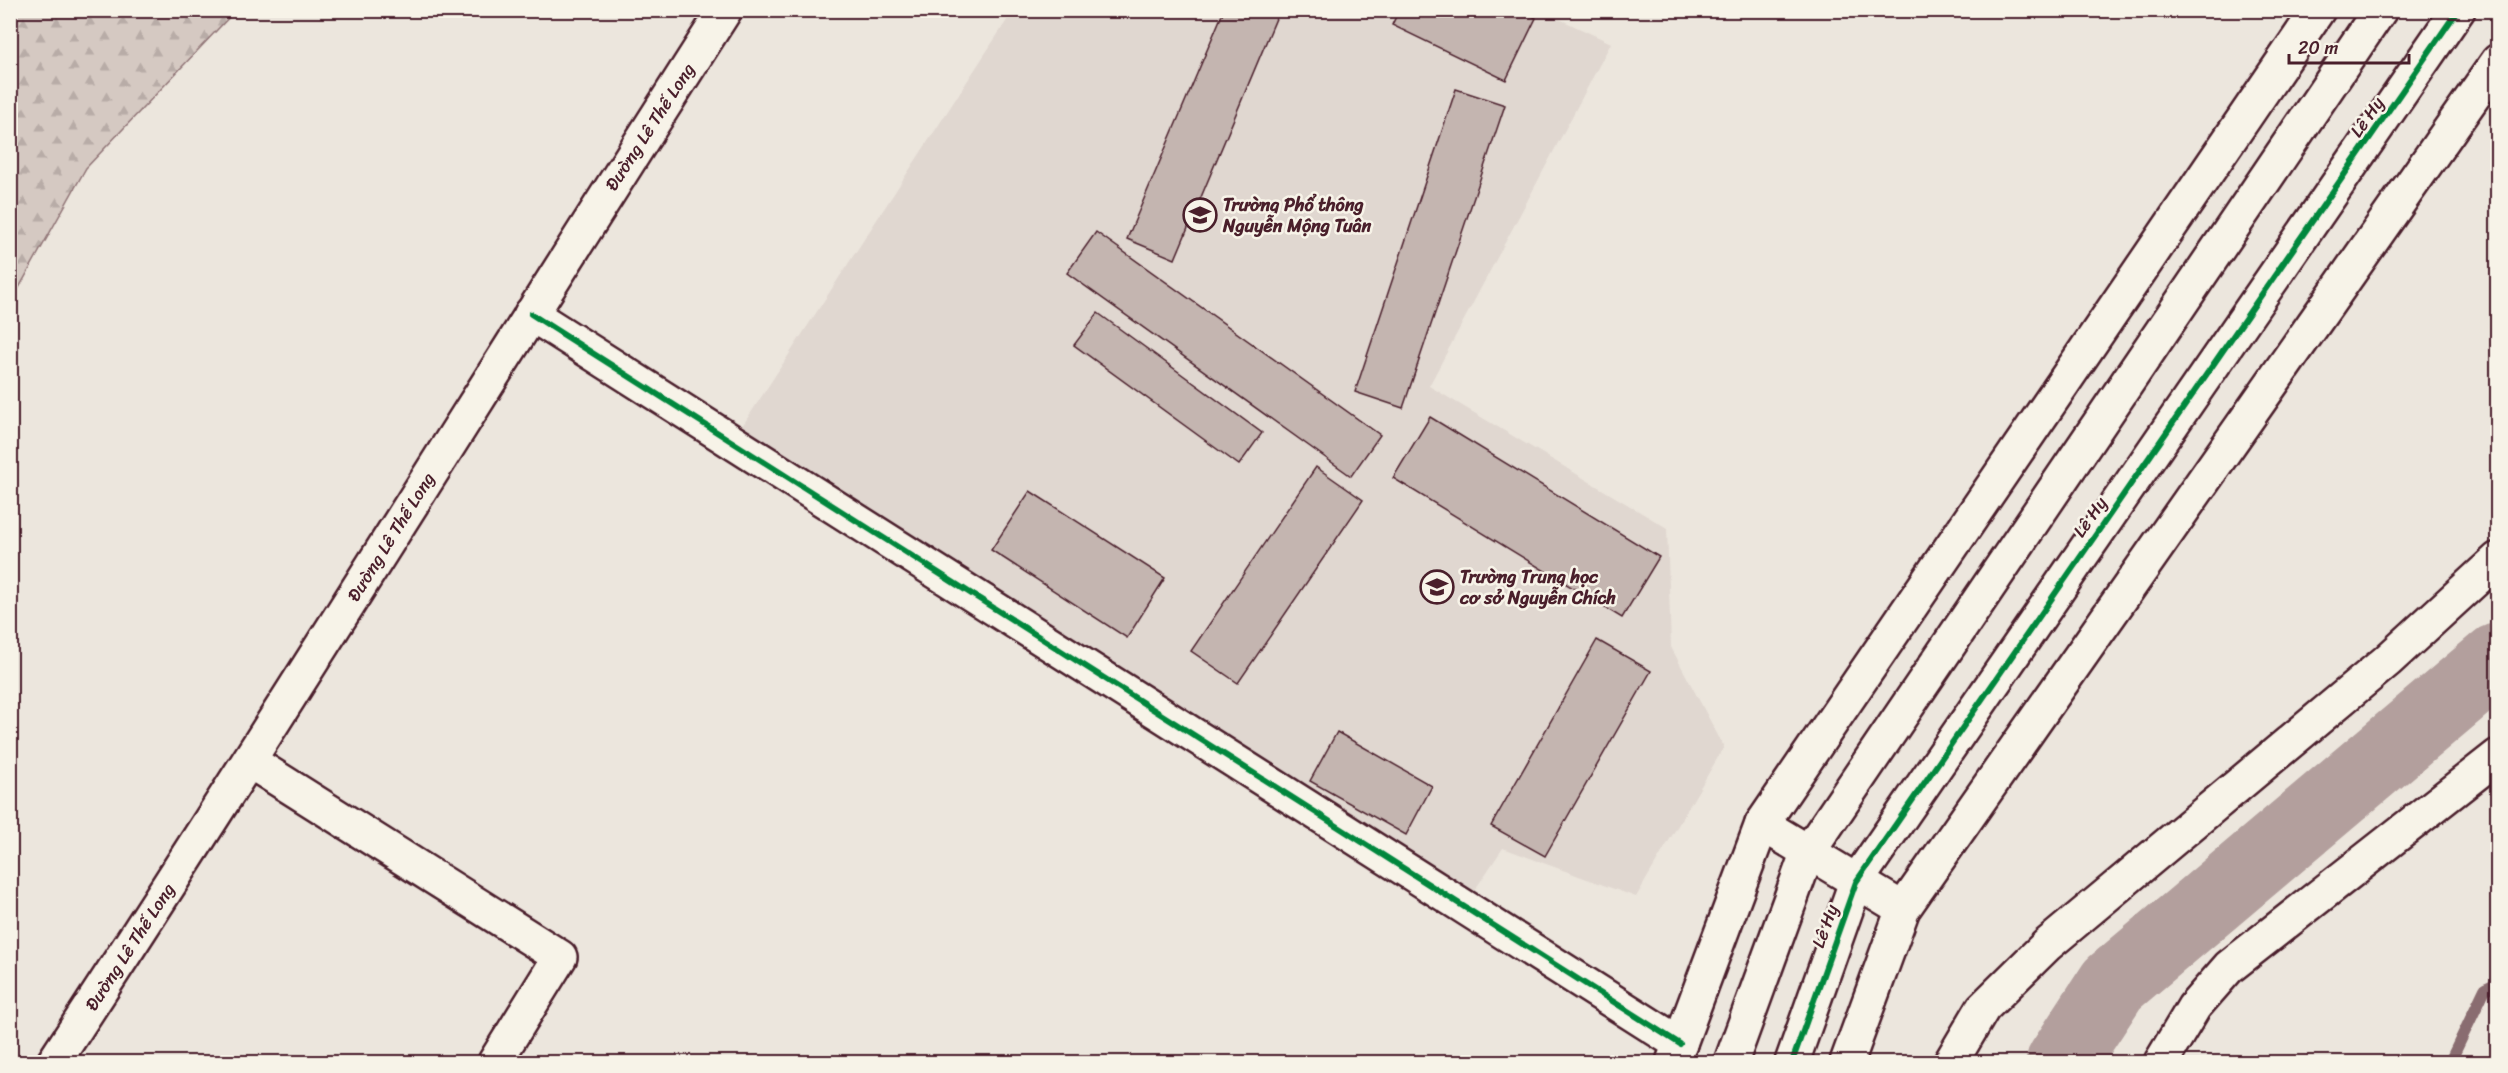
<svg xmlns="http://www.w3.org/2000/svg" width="2508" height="1073" font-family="Sriracha,sans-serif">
<defs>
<pattern id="forest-firs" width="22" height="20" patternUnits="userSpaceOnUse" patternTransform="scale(1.5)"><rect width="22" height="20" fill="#d5c9c2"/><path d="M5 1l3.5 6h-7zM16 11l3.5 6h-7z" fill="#b8aca7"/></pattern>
</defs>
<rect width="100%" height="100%" fill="#ece6dd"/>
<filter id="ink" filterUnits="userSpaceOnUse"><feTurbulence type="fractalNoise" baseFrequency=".0167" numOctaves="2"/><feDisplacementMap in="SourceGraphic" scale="12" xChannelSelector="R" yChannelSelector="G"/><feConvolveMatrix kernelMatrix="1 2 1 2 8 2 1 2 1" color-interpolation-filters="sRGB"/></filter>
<g filter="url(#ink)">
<polygon fill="#e0d7d0" points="1013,11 1542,11 1611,43 1429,386 1667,528 1671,647 1724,747 1636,897 1503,848 1472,894 741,428"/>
<polygon fill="url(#forest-firs)" stroke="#907476" stroke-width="1.5" points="11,10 235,11 86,168 11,302"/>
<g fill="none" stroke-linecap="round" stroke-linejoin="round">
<polyline stroke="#896c6f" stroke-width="12" points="2450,1062 2485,989 2498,983"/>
<polyline stroke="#b39f9d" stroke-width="72" points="2062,1062 2113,984 2498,659"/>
</g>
<g fill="#c4b5b0" stroke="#4a1f2b" stroke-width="1.5">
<polygon points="1224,10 1265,10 1277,16 1175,259 1127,239"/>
<polygon points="1399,10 1520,10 1536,18 1506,80 1392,25"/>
<polygon points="1456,89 1505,105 1403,408 1355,392"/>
<polygon points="1096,232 1380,435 1351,476 1067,273"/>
<polygon points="1098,313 1262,433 1239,465 1074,345"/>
<polygon points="1430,417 1659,557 1622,618 1393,478"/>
<polygon points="1316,467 1363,500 1238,683 1191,651"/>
<polygon points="1030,491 1165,578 1127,638 991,550"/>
<polygon points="1597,640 1651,671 1545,856 1491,826"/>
<polygon points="1337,732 1432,786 1406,835 1310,781"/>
</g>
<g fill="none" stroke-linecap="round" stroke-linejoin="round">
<defs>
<g id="minor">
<polyline points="531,314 1680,1044"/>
<polyline points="251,762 560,957 495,1062"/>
<polyline points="1762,824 1903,909"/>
<polyline points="1673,1062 1762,824 2318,10"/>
<polyline points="1731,1062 1807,854 2380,10"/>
<polyline points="1792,1062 1856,882 2458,10"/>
<polyline points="1847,1062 1903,909 2498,61"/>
<polyline points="1951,1062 1983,1008 2047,945 2387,661 2498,559"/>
<polyline points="2161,1062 2194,1007 2229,967 2498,756"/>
</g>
<path id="highway" d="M54 1062C282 714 500 361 725 10"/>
</defs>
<use href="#minor" stroke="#4a1f2b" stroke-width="38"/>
<use href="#highway" stroke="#4a1f2b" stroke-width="38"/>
<use href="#minor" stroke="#f7f3e8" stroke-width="33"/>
<use href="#highway" stroke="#f7f3e8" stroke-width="33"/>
<defs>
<g id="cycleway">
<polyline points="531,314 1680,1044"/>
<polyline points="1792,1062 1856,882 2458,10"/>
</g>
</defs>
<use href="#cycleway" stroke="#f7f3e8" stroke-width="10"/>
<use href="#cycleway" stroke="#00873e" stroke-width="6"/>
</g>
</g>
<defs>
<symbol id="school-ring" viewBox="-11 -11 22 22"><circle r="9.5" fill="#f7f3e8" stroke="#4a1f2b" stroke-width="1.5"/><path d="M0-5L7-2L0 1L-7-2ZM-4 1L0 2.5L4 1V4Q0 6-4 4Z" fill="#4a1f2b"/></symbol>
</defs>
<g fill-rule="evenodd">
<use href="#school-ring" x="1181" y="196" width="38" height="38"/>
<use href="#school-ring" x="1418" y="568" width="38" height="38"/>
</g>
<g text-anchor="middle" stroke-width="5" stroke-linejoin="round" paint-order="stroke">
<g font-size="18" fill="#4a1f2b" stroke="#f7f3e8">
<text transform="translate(2367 117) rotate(-55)" y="6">Lê Hy</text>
<text transform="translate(650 127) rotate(-57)" y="6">Đường Lê Thế Long</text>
<text transform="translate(2090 517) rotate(-55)" y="6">Lê Hy</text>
<text transform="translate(391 537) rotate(-58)" y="6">Đường Lê Thế Long</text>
<text transform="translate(1825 926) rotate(-70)" y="6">Lê Hy</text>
<text transform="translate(130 947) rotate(-57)" y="6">Đường Lê Thế Long</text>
</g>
<g font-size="18" font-weight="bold" fill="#4a1f2b" stroke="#f7f3e8" text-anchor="start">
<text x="1223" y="211">Trường Phổ thông<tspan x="1223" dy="21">Nguyễn Mộng Tuân</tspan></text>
<text x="1460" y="583">Trường Trung học<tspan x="1460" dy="21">cơ sở Nguyễn Chích</tspan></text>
</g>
</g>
<rect width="2508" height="1073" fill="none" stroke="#f7f3e8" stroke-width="36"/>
<rect x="18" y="18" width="2472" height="1037" fill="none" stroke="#4a1f2b" stroke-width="2" filter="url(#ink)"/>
<path d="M2289 54v9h120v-9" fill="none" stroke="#4a1f2b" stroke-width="3"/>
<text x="2298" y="54" font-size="18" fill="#4a1f2b" stroke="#f7f3e8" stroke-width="4.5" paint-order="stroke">20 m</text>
</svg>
